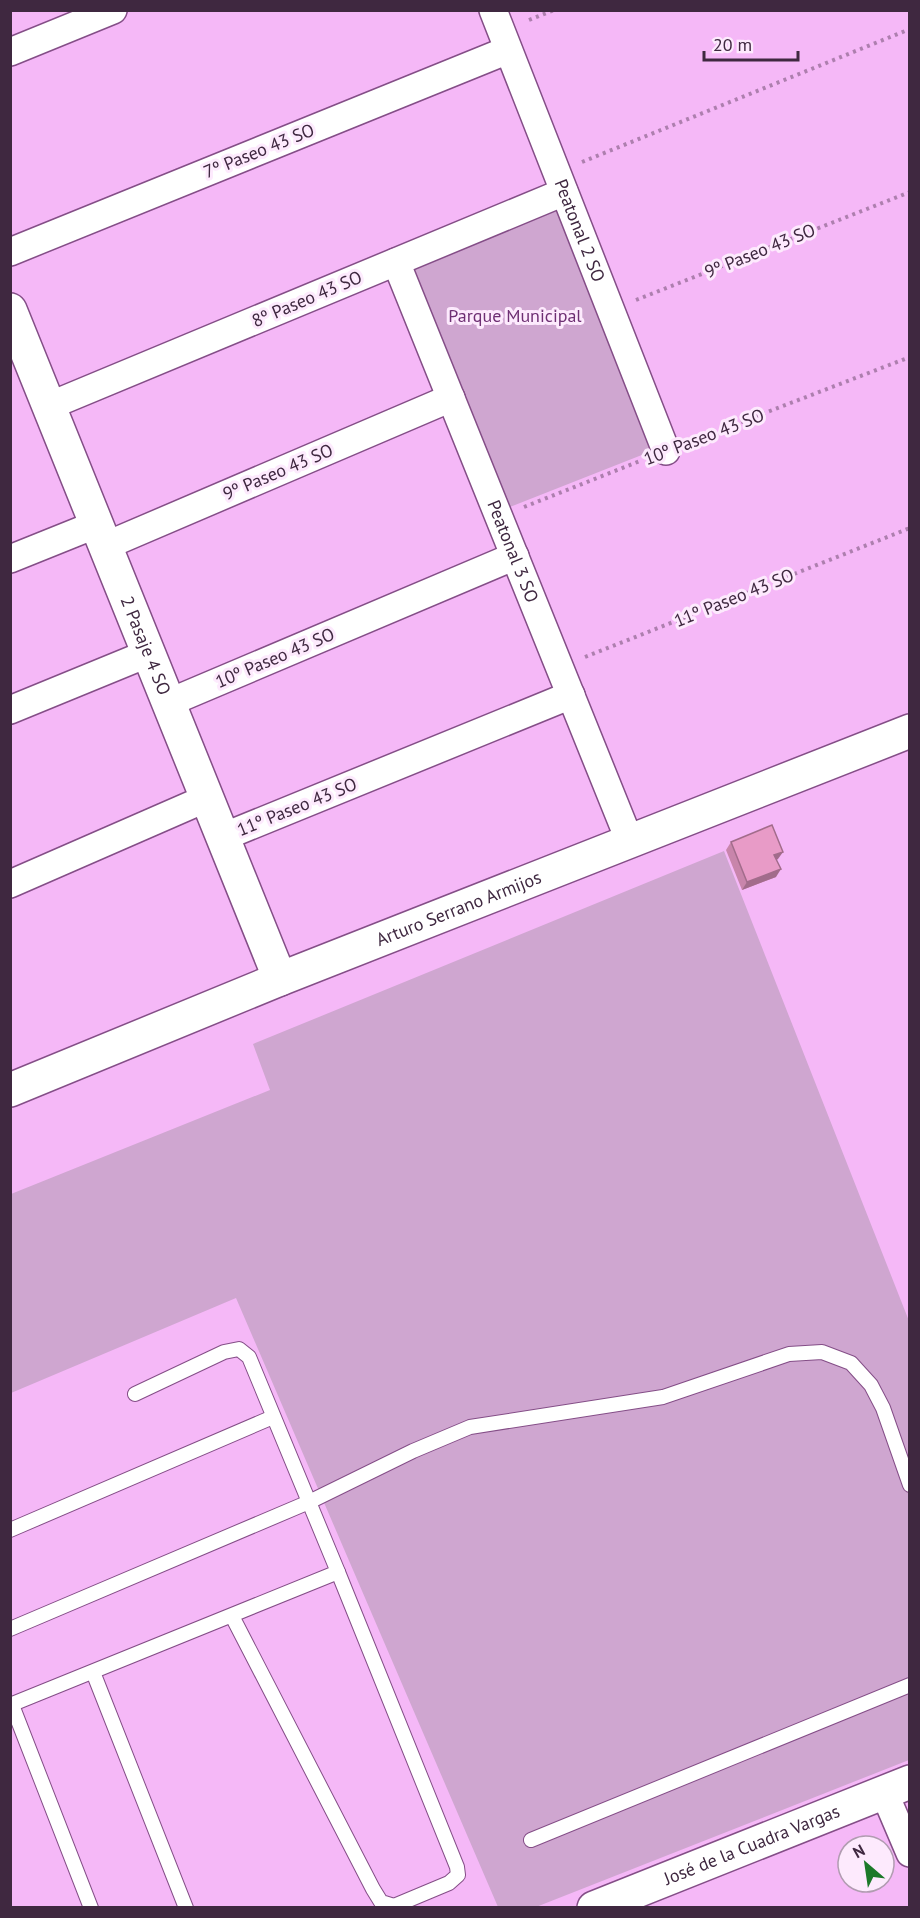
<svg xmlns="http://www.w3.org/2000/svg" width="920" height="1918" font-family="'PT Sans',sans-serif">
<rect width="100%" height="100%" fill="#f5b8f7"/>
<g fill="#cfa6d0">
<polygon points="561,202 657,449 502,510 405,267"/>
<polygon points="724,851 909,1321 909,1760 536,1907 498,1907 236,1298 11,1393 11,1194 270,1090 253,1044"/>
</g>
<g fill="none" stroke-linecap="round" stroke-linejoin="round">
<defs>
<g id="service">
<polyline points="10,1530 273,1417"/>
<polyline points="232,1616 373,1889 381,1902 394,1906 449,1883 458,1875 457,1867 338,1572"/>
<polyline points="10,1629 309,1502 413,1451 470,1427 663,1397 789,1354 822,1352 851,1363 871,1385 883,1408 910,1485"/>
<polyline points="93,1672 186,1908"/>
<polyline points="10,1705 338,1572 249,1357 239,1349 224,1352 135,1394"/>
<polyline points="12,1705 91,1908"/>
<polyline points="531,1840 910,1685"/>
</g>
<g id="minor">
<path id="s1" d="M493 10 666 451"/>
<polyline points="10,52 113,10"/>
<polyline points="10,252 508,50"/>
<path id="s2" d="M396 262 630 842"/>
<polyline points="49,406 564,192"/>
<polyline points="105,546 451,398"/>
<polyline points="10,559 97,524"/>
<polyline points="168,703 515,556"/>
<polyline points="10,710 149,653"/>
<polyline points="223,837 571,695"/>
<polyline points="10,884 207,798"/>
<polyline points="884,1792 910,1853"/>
</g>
<g id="tertiary">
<path id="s3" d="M10 310 280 979"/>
<path id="s4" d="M10 1090 280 979 910 731"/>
<path id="s5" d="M594 1908 910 1782"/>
</g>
</defs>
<use href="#service" stroke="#844e87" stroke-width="16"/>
<use href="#minor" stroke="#844e87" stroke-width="30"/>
<use href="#tertiary" stroke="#844e87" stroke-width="36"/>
<g stroke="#ad7fae" stroke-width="4" stroke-dasharray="3 4.5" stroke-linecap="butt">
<polyline points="529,20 554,10"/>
<polyline points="582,162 910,29"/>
<polyline points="636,300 910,192"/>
<polyline points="692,441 910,357"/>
<polyline points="524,507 640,461"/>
<polyline points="585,657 910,528"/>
</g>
<use href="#service" stroke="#fff" stroke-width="14"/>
<use href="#minor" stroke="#fff" stroke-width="27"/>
<use href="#tertiary" stroke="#fff" stroke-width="33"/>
</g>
<polygon fill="#c885ab" points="731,842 778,859 776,860 776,877 742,890 726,850"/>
<g fill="#a26c8b">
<polygon points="783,852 778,859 769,863 774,855"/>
<polygon points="781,869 776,877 742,890 747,882"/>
</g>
<polygon fill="#e89bc7" stroke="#a26c8b" stroke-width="1.5" points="772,825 783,852 774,855 781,869 747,882 731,842"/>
<g text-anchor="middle" stroke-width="6" stroke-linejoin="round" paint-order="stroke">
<g font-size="18" fill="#3f2840" stroke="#fdeafd">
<text transform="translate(259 151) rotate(-22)" y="6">7º Paseo 43 SO</text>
<text dy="6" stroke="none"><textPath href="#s1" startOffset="237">Peatonal 2 SO</textPath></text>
<text transform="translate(760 251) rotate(-22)" y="6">9º Paseo 43 SO</text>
<text transform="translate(307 299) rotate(-23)" y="6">8º Paseo 43 SO</text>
<text transform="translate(704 437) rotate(-21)" y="6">10º Paseo 43 SO</text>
<text transform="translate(278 472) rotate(-23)" y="6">9º Paseo 43 SO</text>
<text dy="6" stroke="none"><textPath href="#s2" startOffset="312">Peatonal 3 SO</textPath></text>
<text transform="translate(734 598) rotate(-22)" y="6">11º Paseo 43 SO</text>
<text dy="6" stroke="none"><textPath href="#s3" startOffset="362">2 Pasaje 4 SO</textPath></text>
<text transform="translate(275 658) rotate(-23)" y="6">10º Paseo 43 SO</text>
<text transform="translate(297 807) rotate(-22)" y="6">11º Paseo 43 SO</text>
<text dy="6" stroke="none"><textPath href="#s4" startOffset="484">Arturo Serrano Armijos</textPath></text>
<text dy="6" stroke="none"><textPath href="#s5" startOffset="170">José de la Cuadra Vargas</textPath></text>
</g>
<g font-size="18" fill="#6e2f73" stroke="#fdeafd">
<text x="515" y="322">Parque Municipal</text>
</g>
</g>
<rect width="920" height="1918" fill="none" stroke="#3f2840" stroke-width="24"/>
<g transform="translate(866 1864) rotate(331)"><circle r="28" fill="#fdeafd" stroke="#b19cb1" stroke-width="1.5"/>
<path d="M0-4.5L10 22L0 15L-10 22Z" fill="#1c7929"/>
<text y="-9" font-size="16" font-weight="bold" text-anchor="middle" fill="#3f2840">N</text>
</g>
<path d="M704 51v9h94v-9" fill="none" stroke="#3f2840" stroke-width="3"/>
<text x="713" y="51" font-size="18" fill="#3f2840" stroke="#fdeafd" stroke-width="4.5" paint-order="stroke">20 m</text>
</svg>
